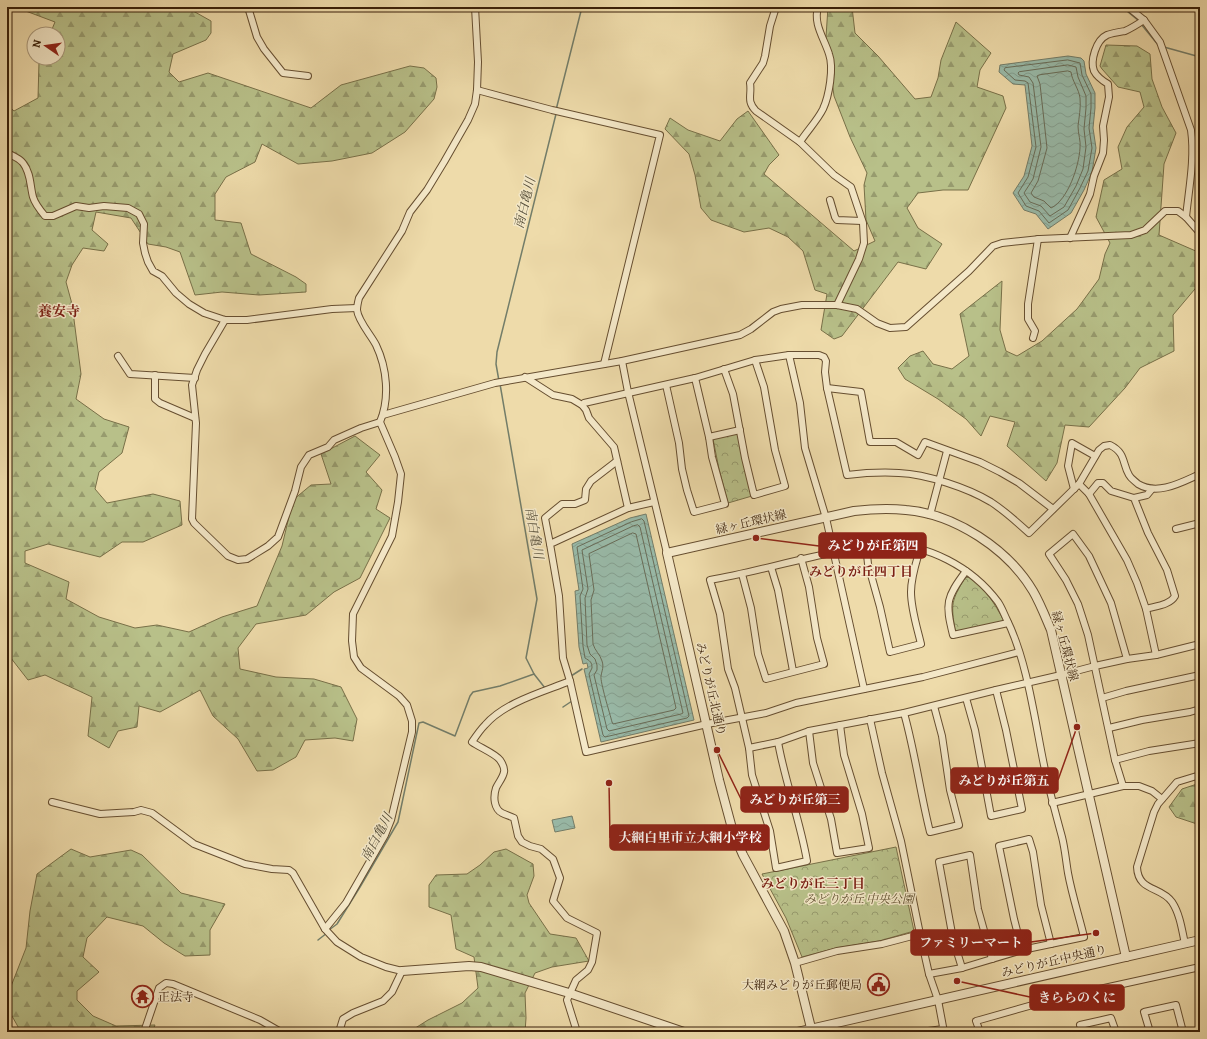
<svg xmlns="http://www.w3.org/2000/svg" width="1207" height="1039" font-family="Alegreya,'Noto Serif JP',serif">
<defs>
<pattern id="forest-firs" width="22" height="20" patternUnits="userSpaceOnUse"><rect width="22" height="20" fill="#b8c089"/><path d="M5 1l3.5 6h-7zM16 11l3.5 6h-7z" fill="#979b6e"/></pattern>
<pattern id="park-crowns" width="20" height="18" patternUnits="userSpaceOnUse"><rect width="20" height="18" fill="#b8c089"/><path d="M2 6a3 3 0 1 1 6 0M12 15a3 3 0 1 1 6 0" fill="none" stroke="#979b6e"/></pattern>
<pattern id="water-waves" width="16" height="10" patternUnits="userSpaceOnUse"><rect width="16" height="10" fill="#9ba"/><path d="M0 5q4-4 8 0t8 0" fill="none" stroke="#85a091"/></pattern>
</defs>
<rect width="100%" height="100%" fill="#eedbaa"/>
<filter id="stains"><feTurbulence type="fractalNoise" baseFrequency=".005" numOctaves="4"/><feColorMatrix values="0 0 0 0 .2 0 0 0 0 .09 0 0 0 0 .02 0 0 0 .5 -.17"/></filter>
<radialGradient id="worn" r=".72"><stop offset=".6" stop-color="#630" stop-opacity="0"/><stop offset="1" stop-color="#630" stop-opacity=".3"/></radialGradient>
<g fill="url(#forest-firs)" stroke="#787048">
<polygon points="15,7 186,7 211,21 211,33 206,40 173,54 169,72 179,82 208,73 311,108 341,85 410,66 424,68 436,78 437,87 434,99 405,132 372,153 332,161 298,164 262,144 255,162 226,177 215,194 215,220 241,223 251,254 296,277 306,284 306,292 259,295 222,292 195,295 180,252 166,247 148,244 131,218 96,212 92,230 108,244 104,251 83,248 72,265 66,282 72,304 81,374 76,399 104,419 129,427 122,453 99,472 95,489 107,503 153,494 180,501 182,525 143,542 122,542 100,557 48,544 25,551 25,563 69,582 66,599 99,617 135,628 157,625 189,632 222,617 257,606 282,546 293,500 311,485 331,484 321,454 355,436 380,455 366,472 382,490 376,509 390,518 360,578 334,592 306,615 256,624 238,648 240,669 276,677 314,679 341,687 357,719 353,741 335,738 305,740 296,757 273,770 257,771 238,739 213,716 200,690 160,712 139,706 137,727 118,731 109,748 88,736 92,697 45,675 28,680 7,653 7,105 14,111 38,98 39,62 40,58 58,58 58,34 50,34 55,22"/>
<polygon points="828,7 852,7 855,33 878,56 915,99 931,97 938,78 941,60 956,22 991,53 980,70 977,87 1003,96 1006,108 968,190 943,190 918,193 907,208 918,228 942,244 926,269 898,262 842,336 834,339 821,330 827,294 815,290 803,251 788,237 769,228 744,232 711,220 701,208 695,175 689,154 665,129 670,118 688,130 720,141 737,119 748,111 779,155 769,165 764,174 854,251 875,241 866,220 864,185 867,173 850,137 834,96 826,37"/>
<polygon points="1106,45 1137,46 1150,54 1152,79 1162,107 1176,133 1164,164 1159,235 1198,252 1200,255 1200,283 1173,315 1174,351 1140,368 1125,388 1089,427 1065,425 1057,463 1046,481 1007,446 1015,422 990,416 981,436 966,419 938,399 905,379 898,368 910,356 923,351 933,364 952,369 969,356 960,314 1002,281 1000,330 1006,351 1017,356 1042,341 1077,309 1099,279 1105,254 1110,243 1096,217 1104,180 1122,169 1118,147 1127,127 1144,107 1140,92 1118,87 1102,69 1100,66"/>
<polygon points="1200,783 1200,825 1176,817 1169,807 1182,789"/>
<polygon points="71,849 90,857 131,850 142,855 181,893 225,904 210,930 210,955 185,956 164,943 143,926 107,917 87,938 83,957 99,972 77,991 77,1000 93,1016 116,1026 155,1025 152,1032 21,1032 8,1009 8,994 26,948 30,911 37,874"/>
<polygon points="506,849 533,864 534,876 527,895 529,903 550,934 576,938 589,961 552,967 535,973 525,993 526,1018 525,1032 409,1032 428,1020 462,1003 478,988 474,957 456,949 451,915 429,907 429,885 436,875 467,874 480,865 494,852"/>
</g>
<g fill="url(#park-crowns)" stroke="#787048">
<polygon points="738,433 752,496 728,503 719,469 713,439"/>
<path d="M969 577C985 588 995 604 1004 621L958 632 955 630C951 604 951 601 965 578Z"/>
<polygon points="896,847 914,931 879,941 836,948 802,957 786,918 762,874"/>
</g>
<g fill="url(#water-waves)" stroke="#737d69">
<polygon points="1068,56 1081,58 1084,61 1086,74 1095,93 1095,108 1093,128 1096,148 1092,172 1084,190 1071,213 1048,229 1036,214 1024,210 1013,193 1024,176 1032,146 1025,85 1013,84 999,72 1000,65"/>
<polygon points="646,514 694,720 601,742 584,669 588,668 587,663 583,664 579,647 575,591 579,590 572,544 630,518"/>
<polygon points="572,816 575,828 555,832 552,820"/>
</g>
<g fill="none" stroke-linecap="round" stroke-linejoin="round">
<g stroke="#696d59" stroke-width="1">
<polygon points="1068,60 1080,63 1082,75 1091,94 1091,108 1089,128 1092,148 1088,171 1080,188 1068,210 1049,223 1039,211 1026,206 1018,193 1028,177 1036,147 1028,83 1025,81 1015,80 1004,70 1005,68"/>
<polygon points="1068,65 1076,67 1078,77 1086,96 1086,108 1084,129 1086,147 1083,169 1076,186 1064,207 1050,216 1041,206 1030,202 1024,193 1033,179 1041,147 1033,83 1029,77 1019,75 1018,73 1019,72"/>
<path d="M1068 71 1071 72C1072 81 1079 89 1080 98 1081 108 1079 117 1078 126 1078 134 1081 141 1080 148 1079 166 1068 200 1051 208L1044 201 1034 197 1031 193 1038 181 1047 148 1040 84 1037 76 1039 75Z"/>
<path d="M642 519 644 521 689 716 687 718 605 737 603 735 589 674 592 668C592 662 590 661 585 658L583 646 580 596 583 589 577 547 631 522Z"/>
<polygon points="638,525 640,527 683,713 681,714 609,731 607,729 594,675 597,670 597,665 595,659 590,654 587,645 585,598 588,589 582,550 633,526"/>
<path d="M633 533 636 534 676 708 674 710 613 724 612 722C610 714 600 682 601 676 602 670 604 667 602 661 600 654 595 651 593 644L591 600 594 590 589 554Z"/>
</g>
<g stroke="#737d69" stroke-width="1.5">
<polyline points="1122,7 1139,21"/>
<polyline points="1141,24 1159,46"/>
<polyline points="1164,47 1200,57"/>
<polyline points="556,110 582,7"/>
<polyline points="499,381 496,364 497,352 556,114"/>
<polyline points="500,384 537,599 526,658 534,674 545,688"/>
<polyline points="571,676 582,669"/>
<polyline points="563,707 572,701"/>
<polyline points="329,930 337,924 360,887 398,822 419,723 423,722 455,736 470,696 473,692 500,686 534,674"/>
<polyline points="318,940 327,933"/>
</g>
<defs>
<g id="minor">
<polyline points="248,7 257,37 264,49 283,73 308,76"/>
<path d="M776 7 770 26 765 56 763 63 750 83C752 95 746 101 756 111L800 142 834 175 851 187 863 223 864 243 859 259 837 305"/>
<path d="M1128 7 1144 20 1160 42 1191 130C1195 158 1189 188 1186 217"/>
<polyline points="477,90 552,110 660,135 604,364"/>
<path d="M800 142C807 131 817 121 823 109 829 96 834 68 829 54 824 38 813 24 818 7"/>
<path d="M7 153C13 156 19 158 23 163 31 173 30 186 33 197 35 204 40 210 45 216H53L76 206 89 208 104 206 128 208 139 214 144 224 143 243 145 253 148 262 153 271 162 276 176 293 189 304 204 313 225 320H247L332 309 357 308"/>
<polyline points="830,200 835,217 837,220 862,221"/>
<path d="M1070 238 1090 194 1094 176 1103 153 1104 140 1103 126 1109 97 1108 84C1103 81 1097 77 1094 71 1090 61 1096 40 1107 35 1112 33 1119 32 1125 31 1132 28 1138 24 1144 20"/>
<polyline points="225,320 205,354 197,370 192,385 196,423 192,519 194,523 228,556 238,560 247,559 268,546 278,537 295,491 301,467 309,455 328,447 334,440 361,428 380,422"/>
<polyline points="1033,338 1035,331 1028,319 1028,304 1038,239"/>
<polyline points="789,355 800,403 805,448 826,518 864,689"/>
<polyline points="118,356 130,374 195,378"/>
<polyline points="622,361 628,392 667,553"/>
<polyline points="724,369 733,394 745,458 754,495 785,486 775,450 764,387 755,360"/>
<polyline points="155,375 155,399 160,403 195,418"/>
<polyline points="525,377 553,395 572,399 582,405 586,410 589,418 614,447 628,508"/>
<polyline points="666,385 679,443 682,469 687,490 694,512 725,504 712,457 709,437 695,378"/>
<polyline points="827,388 861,392 870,442 896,442 918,455 925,442 980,462 1000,472 1019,483 1053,509"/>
<path d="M582 405 584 403 695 378 755 360 789 355H819L824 357 826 361 825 372 827 388 847 475C864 473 881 472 899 473 926 474 968 488 991 502 1005 511 1017 522 1029 533L1079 484 1089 494 1127 560 1137 583 1146 609 1156 655"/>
<polyline points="383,415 495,383 622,361 740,335 751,329 773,312 781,309 802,305 837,305 857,309 877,323 890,328 906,327 969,271 993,246 1002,243 1040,239 1131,235 1145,230 1165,211 1178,211 1186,217 1200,233"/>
<polyline points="709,437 740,430"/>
<path d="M1079 484 1099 450 1104 446 1110 445C1126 453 1122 463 1129 475 1131 479 1135 481 1138 484 1158 496 1182 482 1200 474"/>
<polyline points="1074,489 1068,466 1072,443 1095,456"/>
<path d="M1089 494 1098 483H1103L1111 491 1134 498 1148 533 1167 570 1175 596C1170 605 1156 606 1146 609"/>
<polyline points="1134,498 1147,495 1152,489"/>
<polyline points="654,502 628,508 550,544 559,596 563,658 570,681 586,752 707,724 766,713 796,703 923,677 1019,652"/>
<polyline points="930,515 947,451"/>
<polyline points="1176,529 1200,523"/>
<polyline points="550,544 545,518 562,504 575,504 585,500 586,489 591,481 617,461"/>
<path d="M866 545 868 564 880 607 890 652 921 644C917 627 911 609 911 592 911 577 916 563 920 549"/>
<polyline points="771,567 778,590 793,671"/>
<path d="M966 571C946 598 945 603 953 635L1008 623"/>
<polyline points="742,574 751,608 758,654 766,679 824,664 817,638 809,587 801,558"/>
<path d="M570 681C543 692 505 702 485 725 480 730 476 736 472 742 479 747 496 754 500 760 502 763 505 768 504 772 503 778 498 783 496 788 493 797 494 809 502 813 506 815 510 816 514 818L518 836 522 842 530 846 541 849 553 859 560 878 553 901 567 918 597 933 592 962 588 970 576 980 567 1000 577 1032"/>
<polyline points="966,698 975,730 991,816 1022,809 1006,730 996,690"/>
<polyline points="1102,698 1126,691 1200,675"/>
<path d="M904 713C915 752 920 792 930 832L959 825 950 790 942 736 934 706"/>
<polyline points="870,719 882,773 901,841 920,934 929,974 938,1000 944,1032"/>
<polyline points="1109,728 1142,720 1190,712 1200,709"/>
<polyline points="809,731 813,763 831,819 837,853 869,848 862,814 844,755 840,725"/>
<path d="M778 742C785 782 800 820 807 861L776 868 770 831 752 775 749 748 735 688 728 669 720 614 710 580C752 573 793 560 836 552 852 549 868 544 884 544 928 544 972 567 998 602 1002 608 1004 614 1007 620 1028 663 1035 723 1045 770 1050 793 1056 815 1062 837 1065 849 1066 861 1068 873 1072 895 1079 916 1084 937L1022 950 962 968 929 974"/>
<polyline points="749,748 778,742 809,731 904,713 996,690 1061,675 1095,666 1127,659 1156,655 1200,644"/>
<polyline points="1115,760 1149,751 1200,743"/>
<polyline points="1123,786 1115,760 1088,635 1078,604 1066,580 1049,554 1073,534 1089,556 1111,603 1127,659"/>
<polyline points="52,802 100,814 134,812 141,810 152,813 194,844 245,864 272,869 289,870 293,873 325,929 337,942 361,957 386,967 402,971 392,992 383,1001 353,1013 343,1019 339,1032"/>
<polyline points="1052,803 1123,786 1139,786 1152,791 1162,799"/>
<path d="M325 929 346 903 385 835 391 820 412 732V721L407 705 399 696 361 668 354 657 352 641 353 614 392 536 398 502 401 474 395 457 380 422C390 398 387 368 376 345 371 335 358 321 357 310 357 306 358 302 359 298L402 231 410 212 427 190 444 162 468 120 475 104 477 90 478 62 475 7"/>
<path d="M1185 944C1182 930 1180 914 1172 902 1161 886 1138 892 1137 867L1154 812 1158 804 1177 782 1200 775"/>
<polyline points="1022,950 1014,919 999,846 1029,839 1033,852 1041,905 1051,944"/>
<polyline points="795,963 837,951 882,944 920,934"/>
<polyline points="962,968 953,939 939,862 970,855 978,909 992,959"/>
<polyline points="144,1032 159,988 166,983 173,984 260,1020 281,1032"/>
<polyline points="921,1032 943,1029"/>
<polyline points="980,1032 976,1021 1054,999 1200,967"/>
<polyline points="1082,1032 1080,1025 1111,1018 1116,1032"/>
<polyline points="1150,1032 1144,1012 1176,1005 1183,1032"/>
</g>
<g id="tertiary">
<polyline points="402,971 469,966 481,967 569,993 684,1032"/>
<polyline points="797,1032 1200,940"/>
<path d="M812 1032 795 963 784 931 743 855 733 832 719 780 667 553 854 511C871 509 888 508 906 510 955 514 1008 549 1033 591 1040 603 1045 616 1051 630L1126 957"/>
</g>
</defs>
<use href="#minor" stroke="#664e30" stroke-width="8"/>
<use href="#tertiary" stroke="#664e30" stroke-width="10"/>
<use href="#minor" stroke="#f4e8c8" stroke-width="6"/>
<use href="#tertiary" stroke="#f4e8c8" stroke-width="8"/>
</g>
<defs>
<symbol id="civic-ring" viewBox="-11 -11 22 22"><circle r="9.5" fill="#f4e8c8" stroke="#8f2418" stroke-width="1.5"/><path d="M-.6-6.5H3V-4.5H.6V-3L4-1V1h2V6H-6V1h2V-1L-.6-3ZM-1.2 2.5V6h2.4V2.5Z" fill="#8f2418"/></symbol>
<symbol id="temple-ring" viewBox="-11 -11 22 22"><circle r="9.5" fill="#f4e8c8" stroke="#8f2418" stroke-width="1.5"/><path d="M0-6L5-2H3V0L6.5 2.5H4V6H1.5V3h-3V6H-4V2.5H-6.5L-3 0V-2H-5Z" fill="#8f2418"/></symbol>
</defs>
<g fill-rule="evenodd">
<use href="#civic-ring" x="866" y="972" width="25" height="25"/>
<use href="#temple-ring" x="130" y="984" width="25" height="25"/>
</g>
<g text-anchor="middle" stroke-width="3" stroke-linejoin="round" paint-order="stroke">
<g font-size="12" fill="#391f08" stroke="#f4e8c8">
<text transform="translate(751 522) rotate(-13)" y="4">緑ヶ丘環状線</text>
<text transform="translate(1065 646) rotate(75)" y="4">緑ヶ丘環状線</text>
<text transform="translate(711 689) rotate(77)" y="4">みどりが丘北通り</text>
<text transform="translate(1054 961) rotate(-13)" y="4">みどりが丘中央通り</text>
</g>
<g font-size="12" font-style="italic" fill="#5f4f2f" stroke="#f4e8c8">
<text x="859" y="903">みどりが丘 中央公園</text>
</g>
<g font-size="12" fill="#391f08" stroke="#f4e8c8" text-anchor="end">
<text x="862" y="989">大網みどりが丘郵便局</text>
<text x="158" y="1001" text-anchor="start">正法寺</text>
</g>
<g font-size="13" font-style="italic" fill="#564e39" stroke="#f4e8c8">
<text transform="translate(524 203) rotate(-76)" y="5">南白亀川</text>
<text transform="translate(535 533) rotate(80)" y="5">南白亀川</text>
<text transform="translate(376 837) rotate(-62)" y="5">南白亀川</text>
</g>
<g font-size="13" font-weight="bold" fill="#7a1f14" stroke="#f4e8c8">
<text x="861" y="576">みどりが丘四丁目</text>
<text x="813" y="888">みどりが丘三丁目</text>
</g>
<g font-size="14" font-weight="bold" fill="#7a1f14" stroke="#f4e8c8">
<text x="59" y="316">養安寺</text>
</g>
</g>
<path fill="none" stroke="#8f2418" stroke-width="1.5" d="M756 538L819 546M1077 727L1058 780M717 750L741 799M609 783L610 838M1096 933L1031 942M957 981L1030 997"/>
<g fill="#8f2418" stroke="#f4e8c8" stroke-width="1.5">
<circle cx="756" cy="538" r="4"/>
<circle cx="1077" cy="727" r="4"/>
<circle cx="717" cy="750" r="4"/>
<circle cx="609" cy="783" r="4"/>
<circle cx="1096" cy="933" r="4"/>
<circle cx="957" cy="981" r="4"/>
</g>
<g fill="#8f2418" stroke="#8f2418" stroke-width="1.5">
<rect x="819" y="533" width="107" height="25" rx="4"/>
<rect x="951" y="768" width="107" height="25" rx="4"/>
<rect x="741" y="787" width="107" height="25" rx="4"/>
<rect x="610" y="825" width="159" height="25" rx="4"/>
<rect x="911" y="930" width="120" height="25" rx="4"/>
<rect x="1030" y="985" width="94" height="25" rx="4"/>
</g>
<g font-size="13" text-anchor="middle" font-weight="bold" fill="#fff">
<text x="873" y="550">みどりが丘第四</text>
<text x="1004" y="785">みどりが丘第五</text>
<text x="795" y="804">みどりが丘第三</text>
<text x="690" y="842">大網白里市立大網小学校</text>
<text x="971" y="947">ファミリーマート</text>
<text x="1077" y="1002">きららのくに</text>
</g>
<rect width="1207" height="1039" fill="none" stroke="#eedbaa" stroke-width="24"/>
<rect x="8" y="8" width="1191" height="1023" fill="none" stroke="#391f08" stroke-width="2"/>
<rect x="12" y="12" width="1183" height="1015" fill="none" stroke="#391f08"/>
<g transform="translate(46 46) rotate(283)"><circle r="19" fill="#f4e8c8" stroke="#a9987b"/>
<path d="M0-3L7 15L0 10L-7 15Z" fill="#8f2418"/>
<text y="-6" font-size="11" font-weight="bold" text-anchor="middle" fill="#391f08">N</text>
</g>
<rect width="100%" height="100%" filter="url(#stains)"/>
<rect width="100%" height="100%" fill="url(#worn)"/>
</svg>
